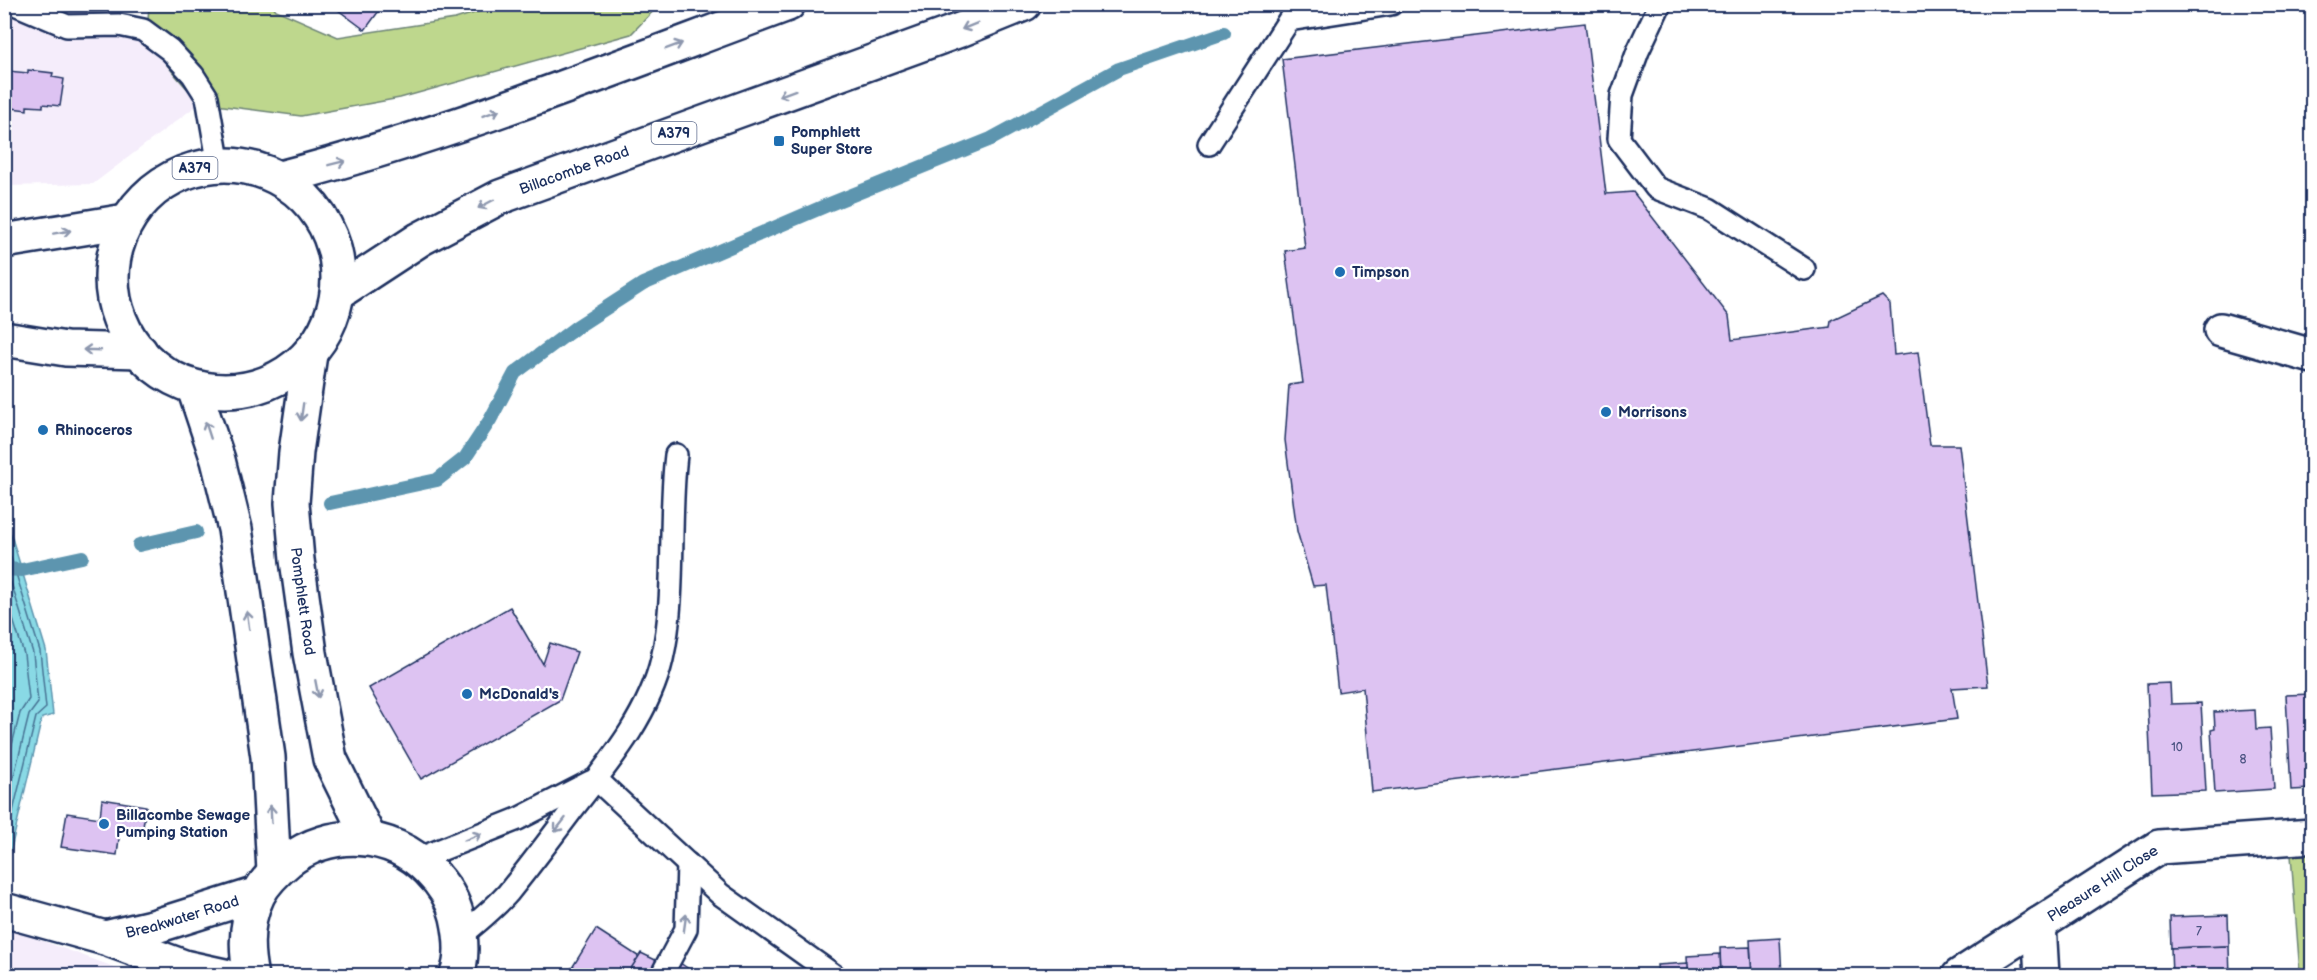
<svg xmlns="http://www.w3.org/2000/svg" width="2317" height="980" font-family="'Balsamiq Sans',sans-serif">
<rect width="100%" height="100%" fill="#fff"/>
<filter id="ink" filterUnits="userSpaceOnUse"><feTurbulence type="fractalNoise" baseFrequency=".0167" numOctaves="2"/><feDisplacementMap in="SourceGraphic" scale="12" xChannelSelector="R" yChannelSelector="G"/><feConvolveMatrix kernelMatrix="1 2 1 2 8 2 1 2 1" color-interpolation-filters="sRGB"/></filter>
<g filter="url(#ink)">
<g fill="#f5edfb">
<polygon points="4,5 117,5 200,103 93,184 5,186"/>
<polygon points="5,927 136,975 5,975"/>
</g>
<g fill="#bed78d" stroke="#6c8376" stroke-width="1.5">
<path d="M150 5H272L276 10 338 37 455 19 501 5H659L631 34 400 98 301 116 200 103C177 76 139 44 150 5Z"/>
<polygon points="2291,855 2312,855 2312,972 2300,974"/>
</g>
<polygon fill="#89d9e5" stroke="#5d95af" stroke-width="1.5" points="5,515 46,650 53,715 42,718 5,874"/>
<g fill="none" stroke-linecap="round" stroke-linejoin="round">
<g stroke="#477394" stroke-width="1.5">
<polyline points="4,535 40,651 46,708 36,717 4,848"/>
<polyline points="4,560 33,653 38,703 29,715 4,816"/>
<polyline points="4,591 24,654 29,699 20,713 4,777"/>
</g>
<g stroke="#5d95af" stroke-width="14">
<polyline points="330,503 437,480 465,458 490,420 515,373 575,328 643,284 825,206 991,139 1119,69 1224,33"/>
<polyline points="139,545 196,532"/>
<polyline points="4,569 22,570 82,557"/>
</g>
</g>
<g fill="#ddc3f2" stroke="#1b2f5e" stroke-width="1.5">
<polygon points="330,4 384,4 365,30"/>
<polygon points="1585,23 1606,194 1633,192 1729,316 1732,340 1830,327 1831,320 1882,296 1890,304 1894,355 1918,352 1930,445 1959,445 1988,686 1952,688 1957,719 1372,792 1363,688 1338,692 1326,585 1313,586 1297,531 1285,440 1289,385 1303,383 1285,251 1305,248 1282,59"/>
<polygon points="28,70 53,73 52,77 64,79 60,106 43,104 43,107 27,106 27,110 4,107 8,71 28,73"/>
<polygon points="510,607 543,664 550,643 577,652 560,700 421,779 369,688"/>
<polygon points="2170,683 2171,704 2201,703 2206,791 2152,793 2147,684"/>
<polygon points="2312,694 2312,789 2291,790 2286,695"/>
<polygon points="2255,710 2256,729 2270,728 2274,789 2215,793 2211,730 2215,729 2214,712"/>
<polygon points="102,799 146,806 142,834 120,830 117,855 61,847 67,813 100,818"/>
<polygon points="2228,915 2229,946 2171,948 2170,917"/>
<polygon points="596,929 644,960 634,976 567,976"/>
<polygon points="1780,938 1782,976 1752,976 1750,940"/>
<polygon points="2229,946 2230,976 2172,976 2171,948"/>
<polygon points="1750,947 1752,976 1721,976 1720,948"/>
<polygon points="641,953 676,970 680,963 699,976 626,976"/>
<polygon points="1720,954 1721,976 1688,976 1687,956"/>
<polygon points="1688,963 1688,976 1658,976 1657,965"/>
<polygon points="1657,970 1658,976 1625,976 1625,971"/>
</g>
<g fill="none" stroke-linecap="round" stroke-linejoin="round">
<defs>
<g id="service">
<polyline points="15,4 67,26 119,25 143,30 170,50 193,75 207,97 219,166"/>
<polyline points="1660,4 1638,51 1622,95 1619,139 1656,188 1710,209 1804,269"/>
<polyline points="1209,144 1289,20 1391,4"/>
<polyline points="596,779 720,894 835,976"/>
<polyline points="418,859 518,819 590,782"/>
<path d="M461 936C477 922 494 909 508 893 530 866 551 838 572 810 607 765 649 716 662 659 677 594 668 523 676 455"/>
<polyline points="661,976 686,929 688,864"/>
</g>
<g id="minor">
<polyline points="2221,330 2312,356"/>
<polyline points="4,910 105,938 184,967 225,976"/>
<polyline points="2039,924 2042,976"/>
<path id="s1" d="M105 938 156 926 258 894"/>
<path id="s2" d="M1959 976 2159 847 2312 836"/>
</g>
<g id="tertiary">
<path id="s3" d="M310 354 296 452 292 503 297 560 310 653 330 759 369 838"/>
<polyline points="194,388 218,460 235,529 268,757 274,872"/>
<path d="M251 976C245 948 245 921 258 895 265 881 276 871 288 861 331 828 391 831 429 870 442 883 453 899 457 917 461 935 464 958 456 976"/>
</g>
<g id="primary">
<circle cx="225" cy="278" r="113"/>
<path d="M280 178C454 133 620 66 788 4"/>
<polyline points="4,241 126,221"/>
<path id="s4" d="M339 292 420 239 500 197 960 30 1024 4"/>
<polyline points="4,339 66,349 140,351"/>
</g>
</defs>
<use href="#service" stroke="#1b2f5e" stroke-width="26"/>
<use href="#minor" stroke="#1b2f5e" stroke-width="38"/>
<use href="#tertiary" stroke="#1b2f5e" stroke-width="38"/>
<use href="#primary" stroke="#1b2f5e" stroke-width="38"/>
<use href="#service" stroke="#fff" stroke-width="21"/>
<use href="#minor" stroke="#fff" stroke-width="33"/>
<use href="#tertiary" stroke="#fff" stroke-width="33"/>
<use href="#primary" stroke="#fff" stroke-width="33"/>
</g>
<defs><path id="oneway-shaft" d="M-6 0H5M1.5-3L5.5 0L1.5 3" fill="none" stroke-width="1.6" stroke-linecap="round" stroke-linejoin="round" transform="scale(1.5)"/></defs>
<g stroke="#8d97ae">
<use href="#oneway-shaft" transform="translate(970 26) rotate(158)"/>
<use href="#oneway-shaft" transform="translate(674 46) rotate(-20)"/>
<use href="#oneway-shaft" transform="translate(787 93) rotate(160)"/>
<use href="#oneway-shaft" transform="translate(491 113) rotate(-19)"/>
<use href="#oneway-shaft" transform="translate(337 163) rotate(-14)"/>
<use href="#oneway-shaft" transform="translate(486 204) rotate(152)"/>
<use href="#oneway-shaft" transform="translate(62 232) rotate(-10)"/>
<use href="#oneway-shaft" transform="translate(92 350) rotate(-178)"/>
<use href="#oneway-shaft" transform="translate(302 412) rotate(98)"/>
<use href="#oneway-shaft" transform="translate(208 430) rotate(-108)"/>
<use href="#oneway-shaft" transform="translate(248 620) rotate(-98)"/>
<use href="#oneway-shaft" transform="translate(317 689) rotate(79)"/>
<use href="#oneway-shaft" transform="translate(271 814) rotate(-93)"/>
<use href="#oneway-shaft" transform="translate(560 825) rotate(128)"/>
<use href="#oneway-shaft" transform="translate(473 837) rotate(-22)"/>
<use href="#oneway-shaft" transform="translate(685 923) rotate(-82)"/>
</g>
</g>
<g fill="#1f6fb2" stroke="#fff" stroke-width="2">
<rect x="773" y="135" width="12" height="12" rx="3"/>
<circle cx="1340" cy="272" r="6"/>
<circle cx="1606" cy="412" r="6"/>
<circle cx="43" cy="430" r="6"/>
<circle cx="467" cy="694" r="6"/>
<circle cx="104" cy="824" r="6"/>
</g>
<g text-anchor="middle" stroke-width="4.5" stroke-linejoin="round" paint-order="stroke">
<g font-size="12" fill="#4c5483">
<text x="2177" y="751">10</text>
<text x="2243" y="763">8</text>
<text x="2199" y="935">7</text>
</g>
<g fill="#fff" stroke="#5f6d8e" stroke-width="1.5">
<rect x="651.5" y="122" width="45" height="22" rx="4.5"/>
<rect x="172.5" y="157" width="45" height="22" rx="4.5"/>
</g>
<g font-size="14" font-weight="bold" fill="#1b2f5e">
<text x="674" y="138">A379</text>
<text x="195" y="173">A379</text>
</g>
<g font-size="15" font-weight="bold" fill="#1b2f5e" stroke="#fff" text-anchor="start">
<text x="791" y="137">Pomphlett<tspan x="791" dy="17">Super Store</tspan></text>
<text x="1352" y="277">Timpson</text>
<text x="1618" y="417">Morrisons</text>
<text x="55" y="435">Rhinoceros</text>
<text x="479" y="699">McDonald's</text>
<text x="116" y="820">Billacombe Sewage<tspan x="116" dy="17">Pumping Station</tspan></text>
</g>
<g font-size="15" fill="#1b2f5e" stroke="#fff">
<text dy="5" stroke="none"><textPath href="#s4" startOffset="266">Billacombe Road</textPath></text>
<text dy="5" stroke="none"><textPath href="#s3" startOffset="249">Pomphlett Road</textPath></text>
<text dy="5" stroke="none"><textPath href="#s2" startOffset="171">Pleasure Hill Close</textPath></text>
<text dy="5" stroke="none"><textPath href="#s1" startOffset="80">Breakwater Road</textPath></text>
</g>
</g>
<rect width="2317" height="980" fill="none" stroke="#fff" stroke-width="24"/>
<rect x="12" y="12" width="2293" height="956" fill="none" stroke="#1b2f5e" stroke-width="2" filter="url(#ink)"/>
</svg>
